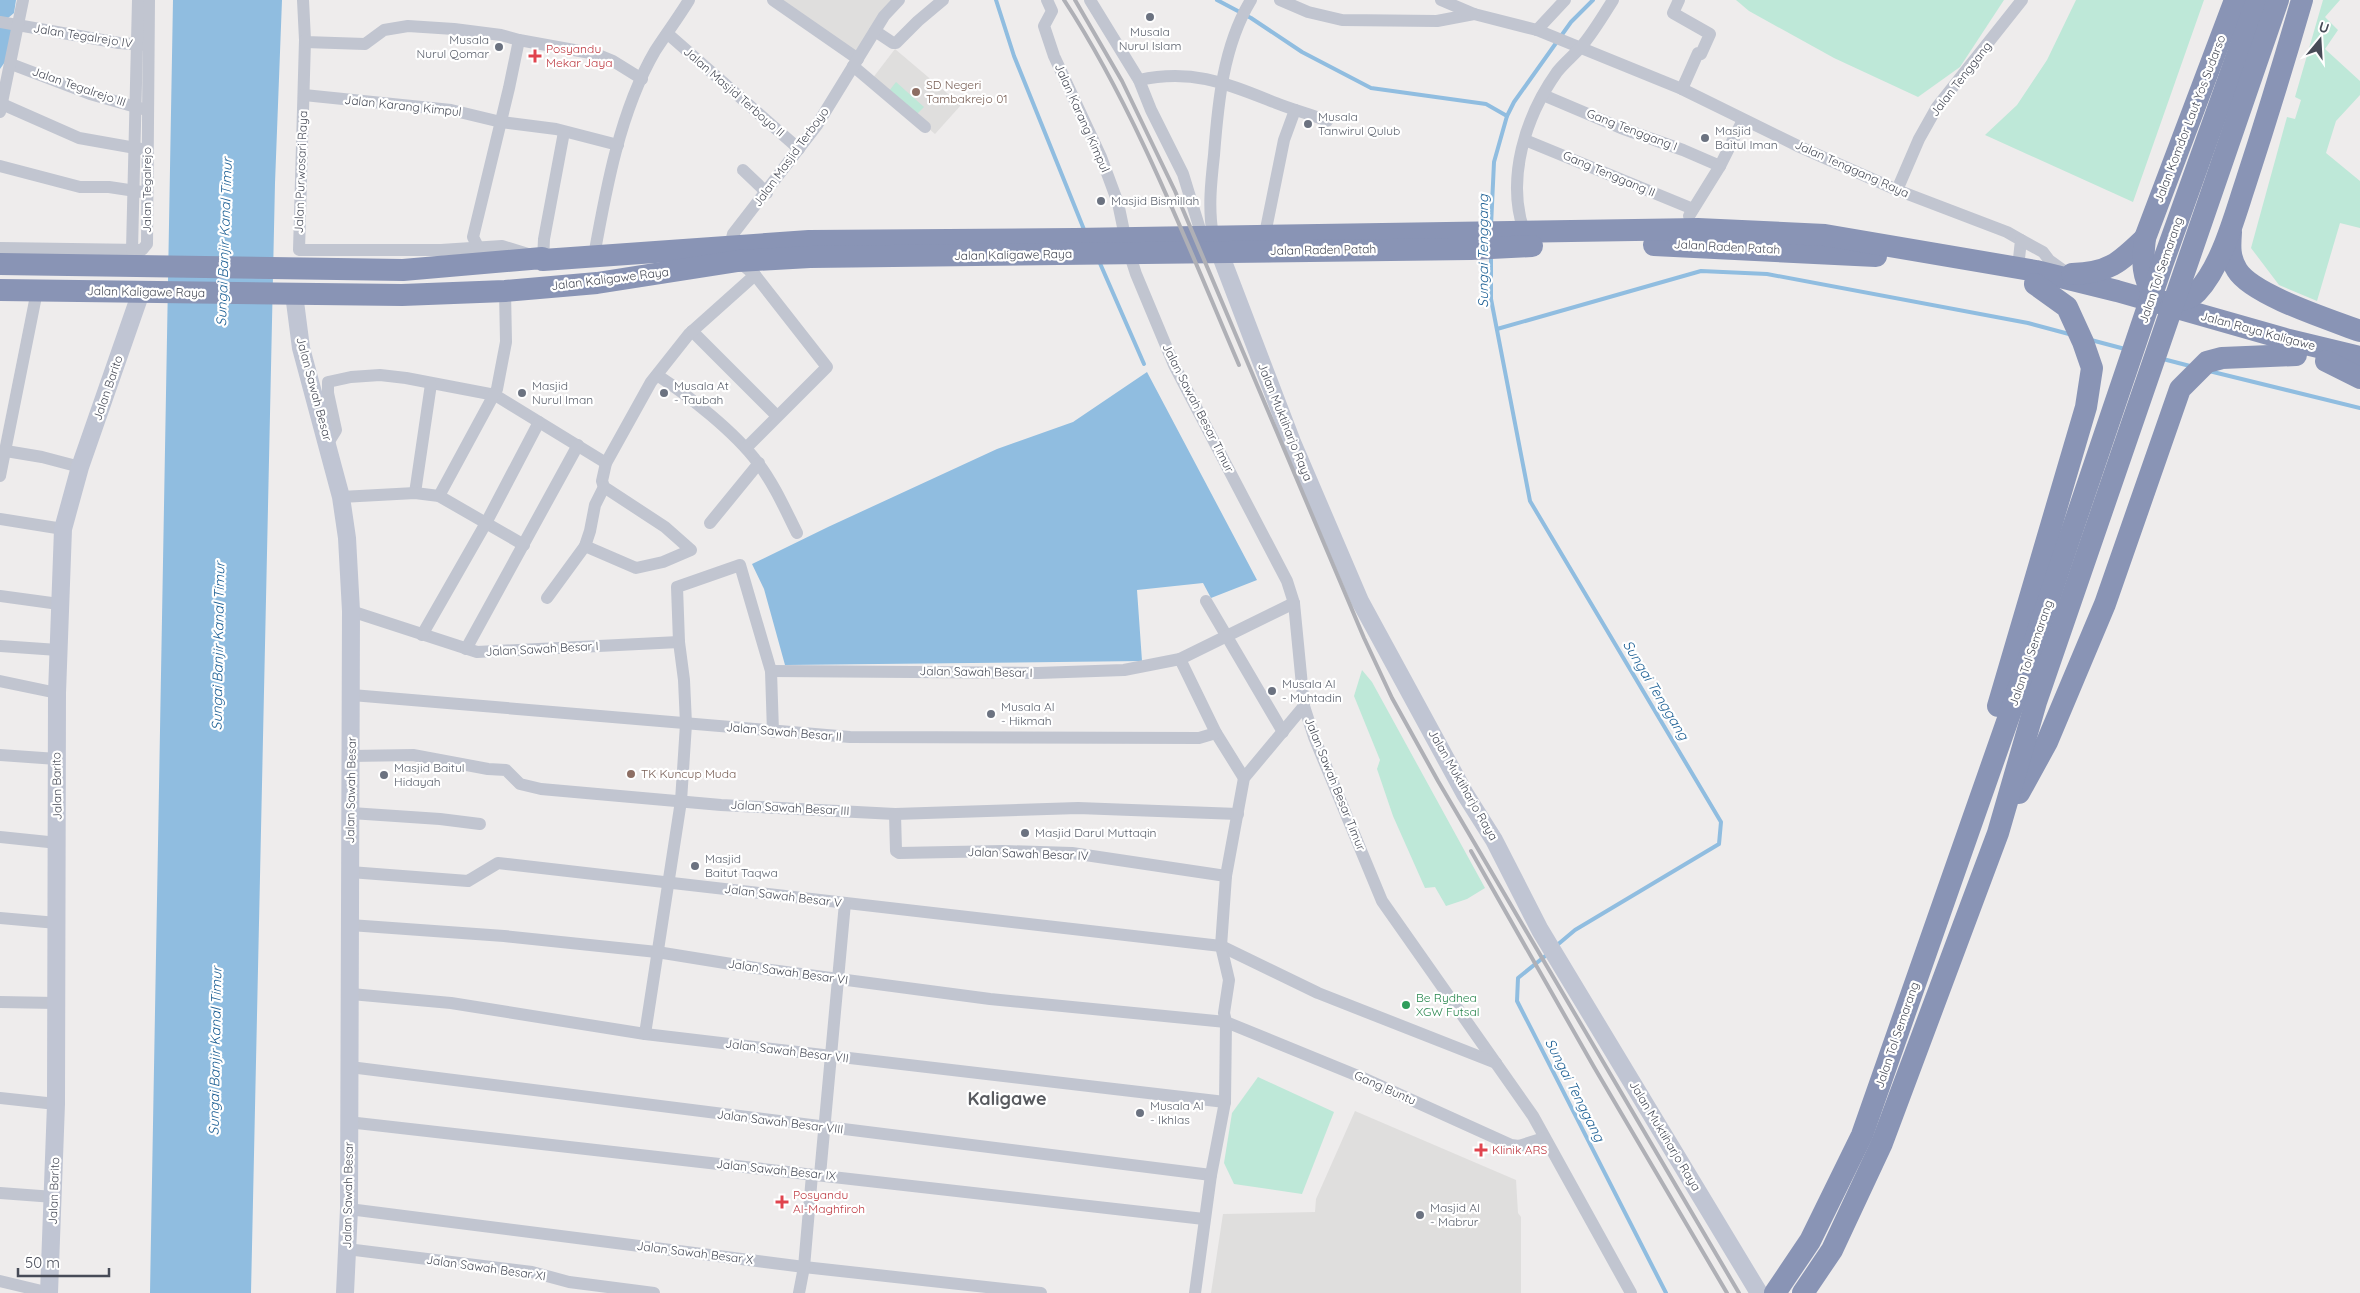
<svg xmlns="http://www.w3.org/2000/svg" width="2360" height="1293" font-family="Quicksand,sans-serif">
<rect width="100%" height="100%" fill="#eeecec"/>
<g fill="#dfdedd">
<polygon points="775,0 897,0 857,56"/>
<polygon points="895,49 961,105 935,134 872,79"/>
<polygon points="1355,1111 1516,1180 1518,1213 1521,1217 1521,1293 1211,1293 1223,1214 1315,1212 1316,1199"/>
</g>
<g fill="#bee8d8">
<polygon points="1736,0 2004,0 1960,67 1918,97 1834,58 1749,11"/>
<polygon points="2076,0 2204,0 2133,202 1985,135 2017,105 2047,60"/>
<polygon points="2323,0 2340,0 2325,17 2338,30 2325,49 2360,81 2360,95 2336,121 2326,153 2360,181 2360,228 2340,223 2317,301 2279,285 2251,248 2287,117 2295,119 2301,100 2295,97"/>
<polygon points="896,82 924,107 916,115 889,91"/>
<polygon points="1362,670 1372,682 1485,888 1467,899 1446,906 1435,887 1425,888 1393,816 1377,769 1380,760 1354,696"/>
<polygon points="1258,1077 1334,1112 1302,1194 1234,1184 1224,1163 1232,1113"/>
</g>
<g fill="#90bde0">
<polygon points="0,0 16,0 14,13 8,18 12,31 7,59 0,69"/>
<polygon points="173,0 282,0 275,183 251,1293 150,1293"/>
<polygon points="1147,372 1257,580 1211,598 1203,583 1137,590 1142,661 785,665 764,589 752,564 828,527 997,449 1073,422"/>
</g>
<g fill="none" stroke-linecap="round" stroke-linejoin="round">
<g stroke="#90bde0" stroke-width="4">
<polyline points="996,0 1014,56 1085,232"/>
<polyline points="1217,0 1251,18 1302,52 1371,88 1486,104 1507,116"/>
<polyline points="1491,226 1494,162 1507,116 1514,102 1571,22 1593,0"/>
<polyline points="1491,256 1491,299 1530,501 1721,822 1719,844 1575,930 1556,946"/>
<polyline points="1099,261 1144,364"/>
<polyline points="1497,329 1701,271 1767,274 2028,323 2069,334"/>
<polyline points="2091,340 2125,349"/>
<polyline points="2163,359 2190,366"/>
<polyline points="2209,371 2360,408"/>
<polyline points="1549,953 1518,978 1517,1001 1666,1293"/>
</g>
<g stroke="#c1c5d0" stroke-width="12">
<polyline points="303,0 305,40 299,250 441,250 502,246 528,254"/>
<polyline points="773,0 858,59"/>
<polyline points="1047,0 1052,11 1044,26 1054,56 1101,157 1118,203 1127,246 1136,274 1174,365 1287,581 1294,603 1304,706 1314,737 1382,901 1533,1116 1631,1293"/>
<polyline points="1090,0 1139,80 1151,110 1183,174 1202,236"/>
<polyline points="1280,0 1308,12 1342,20 1437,21 1474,14 1537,30 1682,89 1800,147 1897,190 2007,232 2021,240 2018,268"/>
<polyline points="1441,0 1474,14"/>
<polyline points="1679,0 1673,13 1710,34 1701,54 1698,53 1682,89"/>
<polyline points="0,22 119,43 146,45"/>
<polyline points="1537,30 1565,0"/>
<polyline points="875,31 893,43 896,43 918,21 943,0"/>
<polyline points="668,34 799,149"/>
<polyline points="305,40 305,42 365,44 384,30 408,26 454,29 501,35 519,40 596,54 613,61 642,79"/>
<polyline points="11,64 90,94 143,109"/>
<polyline points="853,66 925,127"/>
<path d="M1139 80C1193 68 1228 84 1276 103 1293 110 1311 114 1327 121"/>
<polyline points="304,95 451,110 501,122 556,129 618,145"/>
<polyline points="1543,95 1621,128 1683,150 1720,166"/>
<polyline points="2,104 79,138 141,149"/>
<polyline points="0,112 23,0"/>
<polyline points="1525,140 1693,209"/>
<polyline points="0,166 80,187 109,187 142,192"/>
<polyline points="743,170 767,193"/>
<polyline points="1897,190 1919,139 1937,107 2022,0"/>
<polyline points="1689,216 1720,166 1743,120"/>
<path d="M1524 231C1506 179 1525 117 1557 72 1564 63 1573 56 1581 47 1593 33 1603 16 1613 0"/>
<polyline points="1265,234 1284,140 1295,110"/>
<path d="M1213 236C1208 209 1211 182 1214 155 1218 103 1223 46 1251 0"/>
<polyline points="2021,240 2043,252 2049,260 2067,273"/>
<polyline points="478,247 473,237 509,88 519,40"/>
<polyline points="0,248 142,250 147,244 149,0"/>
<polyline points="132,250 138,0"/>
<path d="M594 256C606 189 620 111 655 51 666 34 678 18 689 0"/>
<polyline points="543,260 544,239 564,132"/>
<polyline points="692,331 777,416"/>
<path d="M657 375C689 396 735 432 758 463 774 484 785 509 797 533"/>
<polyline points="328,443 336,430 328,393 328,382 351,377 380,375 406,378 495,395 606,463"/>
<polyline points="746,448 827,367 755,275"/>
<polyline points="6,451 42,457 80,467"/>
<polyline points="0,476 37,291"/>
<polyline points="415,493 431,384"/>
<polyline points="439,496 497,389 506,342 505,291"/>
<polyline points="341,497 415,493 439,496 524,545"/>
<polyline points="0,519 63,529"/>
<polyline points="710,523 759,463"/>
<polyline points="585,546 636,568 663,562 691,550 665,527 604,487 602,481 606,463 651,382 689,334 755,275 738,261 730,246 733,234 817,125 884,16 899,0"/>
<polyline points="0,596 59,604"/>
<polyline points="547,598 585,546 590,531 595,505 604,487"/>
<polyline points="1206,601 1283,732"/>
<polyline points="351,611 477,652 679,642"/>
<polyline points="422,635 486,523 539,422"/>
<polyline points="0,646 58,650"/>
<polyline points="466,649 578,445"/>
<polyline points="1180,659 1216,733 1244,778"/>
<polyline points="771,671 1038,673 1124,670 1180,659 1294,603"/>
<polyline points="0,681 57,693"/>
<polyline points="352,695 850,737 1199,738 1216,733"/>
<polyline points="0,755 57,759"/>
<polyline points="351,756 413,755 488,769 506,770 520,784 541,789 721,805 895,814 1078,808 1238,814"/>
<polyline points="351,813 440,819 480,824"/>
<polyline points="895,814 896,851 899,853 1003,851 1072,853 1226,876"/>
<polyline points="0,837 58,843"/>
<polyline points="350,872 468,881 498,863 1221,946 1318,993 1496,1063"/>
<polyline points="0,918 57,923"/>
<polyline points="350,925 504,936 657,952 756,968 990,999 1226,1022 1363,1078 1511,1145 1519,1146 1544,1138"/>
<polyline points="351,994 451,1003 645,1034 1225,1102"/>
<polyline points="0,1002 56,1003"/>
<polyline points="645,1034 681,801 686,724 684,680 679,642 677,587 740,565 771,671 773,732"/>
<polyline points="350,1067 1211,1175"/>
<polyline points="0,1098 56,1104"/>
<polyline points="348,1122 1204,1219"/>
<polyline points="820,1175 845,903"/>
<polyline points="0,1193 54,1197"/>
<polyline points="349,1209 804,1267 1041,1293"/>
<polyline points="347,1249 532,1272 569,1282 654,1293"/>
<polyline points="0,1281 50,1293"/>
<polyline points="799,1293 804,1267 812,1175"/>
<polyline points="1195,1293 1211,1175 1225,1102 1226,1022 1224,1013 1229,980 1221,946 1226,876 1244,778 1304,706"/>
</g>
<g stroke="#c0c5d3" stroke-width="18">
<polyline points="1219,251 1292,442 1360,601 1465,794 1494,840 1540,930 1759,1293"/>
<polyline points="294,294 301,348 341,497 347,538 351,611 349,1209 345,1293"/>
<polyline points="49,1293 56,1104 57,693 63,529 80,467 141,292"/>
</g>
<g stroke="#8994b5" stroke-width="22">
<path d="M2231 232C2230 246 2229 257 2237 270 2252 295 2331 320 2360 331"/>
<polyline points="1654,245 1876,256"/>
<polyline points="0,264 403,270 542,258 543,260 809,241 1075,239 1698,229 1825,235 2036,271 2117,291 2289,340 2360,357"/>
<path d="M2072 274C2109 273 2119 263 2145 238"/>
<polyline points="0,290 402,295 505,291 597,283 738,261 810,257 1471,249 1532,246"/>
<path d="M2154 297C2142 274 2142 265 2145 238L2235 0"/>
<path d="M2165 302C2177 301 2188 301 2197 292 2221 267 2234 218 2245 185 2265 124 2284 62 2302 0"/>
<polyline points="2326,361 2360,378"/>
<polyline points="1998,706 2086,407 2092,368 2083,342 2067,307 2035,284"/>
<polyline points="2019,793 2047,742 2105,604 2180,389 2207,362 2222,358 2296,355"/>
<polyline points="1775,1293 1810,1241 1862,1135 2015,699 2162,265 2257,0"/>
<polyline points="1803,1293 1832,1250 1882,1143 1998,833 2036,702 2278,0"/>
</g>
<g stroke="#afb0b6" stroke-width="4">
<path d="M1064 0C1136 110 1187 244 1239 365"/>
<polyline points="1075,0 1122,81 1175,191 1364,638 1392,698 1438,781 1739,1293"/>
<polyline points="1471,851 1594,1067 1727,1293"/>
</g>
</g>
<g fill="#6b7280" stroke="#fff" stroke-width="2">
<circle cx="1150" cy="17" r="5"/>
<circle cx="499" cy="47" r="5"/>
<circle cx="1308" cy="124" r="5"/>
<circle cx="1705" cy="138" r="5"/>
<circle cx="1101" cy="201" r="5"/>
<circle cx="522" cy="393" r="5"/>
<circle cx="664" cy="393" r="5"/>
<circle cx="1272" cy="691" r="5"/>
<circle cx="991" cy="714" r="5"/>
<circle cx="384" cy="775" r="5"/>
<circle cx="1025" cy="833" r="5"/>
<circle cx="695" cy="866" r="5"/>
<circle cx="1140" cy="1113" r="5"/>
<circle cx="1420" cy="1215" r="5"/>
</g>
<g fill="#e0444e" stroke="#fff" stroke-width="2">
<path d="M532.5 48.5h5v5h5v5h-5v5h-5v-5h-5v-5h5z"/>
<path d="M1478.5 1142.5h5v5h5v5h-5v5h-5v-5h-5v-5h5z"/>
<path d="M779.5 1194.5h5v5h5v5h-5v5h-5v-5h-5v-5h5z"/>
</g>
<g fill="#8d6e63" stroke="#fff" stroke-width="2">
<circle cx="916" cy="92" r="5"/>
<circle cx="631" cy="774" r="5"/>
</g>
<circle fill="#2e9e5b" stroke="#fff" stroke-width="2" cx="1406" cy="1005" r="5"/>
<g text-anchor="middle" stroke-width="4.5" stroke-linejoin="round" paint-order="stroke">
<g font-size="12" fill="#5b616d" stroke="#fff" text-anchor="start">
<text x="1150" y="36" text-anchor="middle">Musala<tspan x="1150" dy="14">Nurul Islam</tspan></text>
<text x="489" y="44" text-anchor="end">Musala<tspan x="489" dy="14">Nurul Qomar</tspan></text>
<text x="1318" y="121">Musala<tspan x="1318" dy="14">Tanwirul Qulub</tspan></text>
<text x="1715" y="135">Masjid<tspan x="1715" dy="14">Baitul Iman</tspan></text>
<text x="1111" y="205">Masjid Bismillah</text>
<text x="532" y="390">Masjid<tspan x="532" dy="14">Nurul Iman</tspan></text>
<text x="674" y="390">Musala At<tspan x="674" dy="14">- Taubah</tspan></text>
<text x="1282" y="688">Musala Al<tspan x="1282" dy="14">- Muhtadin</tspan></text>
<text x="1001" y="711">Musala Al<tspan x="1001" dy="14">- Hikmah</tspan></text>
<text x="394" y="772">Masjid Baitul<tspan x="394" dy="14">Hidayah</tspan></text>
<text x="1035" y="837">Masjid Darul Muttaqin</text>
<text x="705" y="863">Masjid<tspan x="705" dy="14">Baitut Taqwa</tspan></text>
<text x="1150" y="1110">Musala Al<tspan x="1150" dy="14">- Ikhlas</tspan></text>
<text x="1430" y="1212">Masjid Al<tspan x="1430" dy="14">- Mabrur</tspan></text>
</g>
<g font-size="12" fill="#474b57" stroke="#fff">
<text transform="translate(83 36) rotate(9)" y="4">Jalan Tegalrejo IV</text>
<text transform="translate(1961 79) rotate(-52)" y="4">Jalan Tenggang</text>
<text transform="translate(79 87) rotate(19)" y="4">Jalan Tegalrejo III</text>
<text transform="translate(734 92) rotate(41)" y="4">Jalan Masjid Terboyo II</text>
<text transform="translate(403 106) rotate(6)" y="4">Jalan Karang Kimpul</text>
<text transform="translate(1082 118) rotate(66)" y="4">Jalan Karang Kimpul</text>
<text transform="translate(2190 119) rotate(-69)" y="4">Jalan Komdor Laut Yos Sudarso</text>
<text transform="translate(1632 130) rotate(21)" y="4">Gang Tenggang I</text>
<text transform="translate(791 157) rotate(-54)" y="4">Jalan Masjid Terboyo</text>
<text transform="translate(1852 169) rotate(24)" y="4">Jalan Tenggang Raya</text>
<text transform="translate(301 172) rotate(-88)" y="4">Jalan Purwosari Raya</text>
<text transform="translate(1609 174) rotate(23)" y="4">Gang Tenggang II</text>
<text transform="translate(147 190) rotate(-90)" y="4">Jalan Tegalrejo</text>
<text transform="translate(1727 247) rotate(3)" y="4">Jalan Raden Patah</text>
<text transform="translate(1323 250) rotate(-1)" y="4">Jalan Raden Patah</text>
<text transform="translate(1013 255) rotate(-1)" y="4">Jalan Kaligawe Raya</text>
<text transform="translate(2161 270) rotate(-71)" y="4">Jalan Tol Semarang</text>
<text transform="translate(610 279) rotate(-7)" y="4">Jalan Kaligawe Raya</text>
<text transform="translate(146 292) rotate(1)" y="4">Jalan Kaligawe Raya</text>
<text transform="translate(2258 331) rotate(15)" y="4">Jalan Raya Kaligawe</text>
<text transform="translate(108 388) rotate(-71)" y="4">Jalan Barito</text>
<text transform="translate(314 389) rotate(75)" y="4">Jalan Sawah Besar</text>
<text transform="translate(1198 408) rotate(63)" y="4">Jalan Sawah Besar Timur</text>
<text transform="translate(1285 422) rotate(68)" y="4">Jalan Muktiharjo Raya</text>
<text transform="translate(542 649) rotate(-3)" y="4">Jalan Sawah Besar I</text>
<text transform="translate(2031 653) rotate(-71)" y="4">Jalan Tol Semarang</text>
<text transform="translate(976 672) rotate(1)" y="4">Jalan Sawah Besar I</text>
<text transform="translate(784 732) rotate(5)" y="4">Jalan Sawah Besar II</text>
<text transform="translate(1335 784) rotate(68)" y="4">Jalan Sawah Besar Timur</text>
<text transform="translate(1463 785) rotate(60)" y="4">Jalan Muktiharjo Raya</text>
<text transform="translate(57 786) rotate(-91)" y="4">Jalan Barito</text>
<text transform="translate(351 790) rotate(-89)" y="4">Jalan Sawah Besar</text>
<text transform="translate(790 808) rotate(3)" y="4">Jalan Sawah Besar III</text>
<text transform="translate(1028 854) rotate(2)" y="4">Jalan Sawah Besar IV</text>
<text transform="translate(783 896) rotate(7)" y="4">Jalan Sawah Besar V</text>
<text transform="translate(788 972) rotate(8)" y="4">Jalan Sawah Besar VI</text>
<text transform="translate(1897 1035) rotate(-71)" y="4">Jalan Tol Semarang</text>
<text transform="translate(787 1051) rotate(7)" y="4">Jalan Sawah Besar VII</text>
<text transform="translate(1385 1088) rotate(24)" y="4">Gang Buntu</text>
<text transform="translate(780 1122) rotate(7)" y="4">Jalan Sawah Besar VIII</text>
<text transform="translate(1665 1136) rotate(59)" y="4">Jalan Muktiharjo Raya</text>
<text transform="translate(776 1170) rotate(6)" y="4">Jalan Sawah Besar IX</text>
<text transform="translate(54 1191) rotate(-88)" y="4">Jalan Barito</text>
<text transform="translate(348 1195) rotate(-89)" y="4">Jalan Sawah Besar</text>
<text transform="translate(695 1253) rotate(7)" y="4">Jalan Sawah Besar X</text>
<text transform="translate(486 1268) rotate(8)" y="4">Jalan Sawah Besar XI</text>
</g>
<g font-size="12" fill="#be3a42" stroke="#fff" text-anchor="start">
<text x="546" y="53">Posyandu<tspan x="546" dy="14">Mekar Jaya</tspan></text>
<text x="1492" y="1154">Klinik ARS</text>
<text x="793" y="1199">Posyandu<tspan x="793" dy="14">Al-Maghfiroh</tspan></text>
</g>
<g font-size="12" fill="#785e54" stroke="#fff" text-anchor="start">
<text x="926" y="89">SD Negeri<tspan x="926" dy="14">Tambakrejo 01</tspan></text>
<text x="641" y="778">TK Kuncup Muda</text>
</g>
<g font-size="12" fill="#27864d" stroke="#fff" text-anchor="start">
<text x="1416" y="1002">Be Rydhea<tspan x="1416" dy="14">XGW Futsal</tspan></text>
</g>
<g font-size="14" font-style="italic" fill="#1c5f94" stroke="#fff">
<text transform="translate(224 242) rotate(-88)" y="5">Sungai Banjir Kanal Timur</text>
<text transform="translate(1483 251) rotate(-90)" y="5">Sungai Tenggang</text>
<text transform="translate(218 646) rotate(-89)" y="5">Sungai Banjir Kanal Timur</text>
<text transform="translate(1656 690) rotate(59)" y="5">Sungai Tenggang</text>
<text transform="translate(215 1051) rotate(-89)" y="5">Sungai Banjir Kanal Timur</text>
<text transform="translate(1575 1090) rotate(63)" y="5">Sungai Tenggang</text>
</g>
<g font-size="18" font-weight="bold" fill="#595b60" stroke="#fff">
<text x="1007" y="1105">Kaligawe</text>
</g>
</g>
<g transform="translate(2320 40) rotate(18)" stroke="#ffffff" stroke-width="4" paint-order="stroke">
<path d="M0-4L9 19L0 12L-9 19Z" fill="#474b57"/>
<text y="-8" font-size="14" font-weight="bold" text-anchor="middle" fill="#474b57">U</text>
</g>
<path d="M18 1268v8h91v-8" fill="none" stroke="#474b57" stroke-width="2.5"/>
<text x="25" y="1268" font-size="15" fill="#474b57" stroke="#ffffff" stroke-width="4" paint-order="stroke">50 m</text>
</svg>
